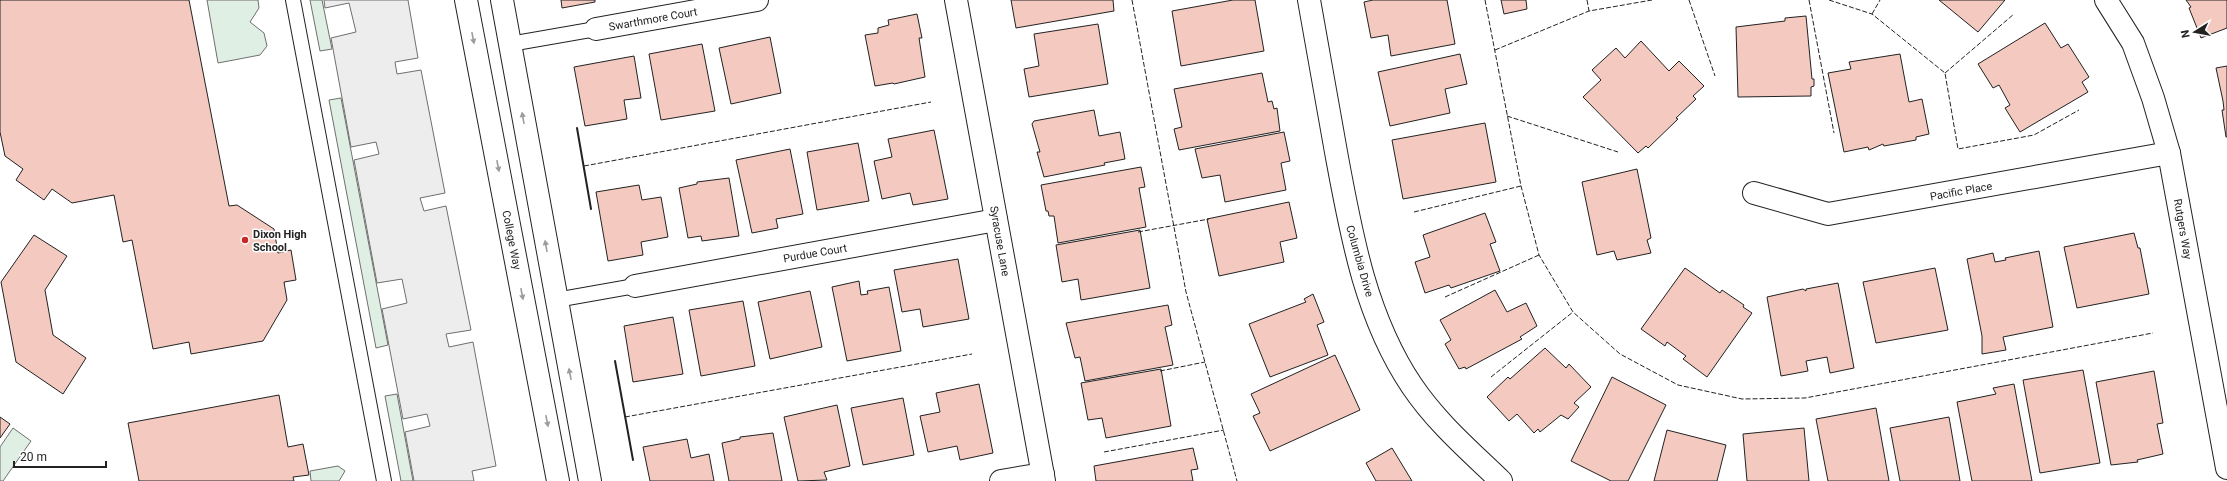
<svg xmlns="http://www.w3.org/2000/svg" width="2227" height="481" font-family="Roboto,sans-serif">
<rect width="100%" height="100%" fill="#fff"/>
<g fill="#e0efe3" stroke="#6f6f6f">
<polygon points="207,0 258,0 259,8 250,22 264,33 267,46 260,55 218,63"/>
<polygon points="310,0 322,0 332,49 320,51"/>
<polygon points="341,98 388,345 376,348 329,100"/>
<polygon points="397,394 413,481 401,481 385,396"/>
<polygon points="13,428 31,441 3,481 0,481 0,447"/>
<polygon points="338,466 345,471 339,481 311,481 310,471"/>
</g>
<polygon fill="#ededed" stroke="#6f6f6f" points="324,0 408,0 418,58 395,62 397,74 421,70 445,193 420,198 424,211 446,206 471,330 446,334 449,347 473,342 496,466 472,471 474,481 414,481 405,432 430,426 427,414 403,419 382,309 407,303 402,279 377,283 354,160 379,154 376,142 351,147 331,38 356,32 349,3 325,8"/>
<g fill="#f3c9c0" stroke="#222">
<polygon points="0,0 189,0 229,206 237,205 274,229 278,253 291,250 296,280 284,282 287,300 263,341 191,354 189,342 153,349 132,240 123,242 114,195 72,203 52,189 44,200 16,180 23,169 5,156 0,132"/>
<polygon points="561,0 595,0 595,2 562,8"/>
<polygon points="1011,0 1113,0 1114,11 1016,28"/>
<polygon points="1233,0 1255,0 1264,51 1181,66 1172,11"/>
<polygon points="1373,0 1447,0 1455,44 1391,56 1388,35 1371,38 1364,2"/>
<polygon points="1501,0 1526,0 1527,9 1504,14"/>
<polygon points="1939,0 2005,0 1978,32"/>
<polygon points="2186,0 2227,0 2227,28 2201,38 2189,8 2191,7"/>
<polygon points="917,14 922,38 919,38 925,77 894,84 893,83 875,86 865,35 878,33 878,28 889,25 888,20"/>
<polygon points="1806,16 1812,79 1814,79 1814,86 1811,87 1811,96 1738,97 1736,27 1785,21 1785,18"/>
<polygon points="2045,23 2061,48 2068,44 2089,77 2082,82 2088,92 2020,132 2005,108 2010,105 1999,85 1993,88 1978,64"/>
<polygon points="1098,24 1108,84 1029,97 1024,69 1039,66 1034,34"/>
<polygon points="770,37 781,93 731,104 719,48"/>
<polygon points="1641,41 1669,71 1679,61 1704,86 1693,96 1696,99 1676,118 1678,119 1648,148 1646,146 1638,153 1583,97 1601,80 1592,70 1616,48 1625,58"/>
<polygon points="702,44 715,111 661,120 649,54"/>
<polygon points="1460,54 1467,84 1445,89 1450,113 1390,126 1378,72"/>
<polygon points="1900,54 1909,102 1922,99 1929,134 1916,137 1916,140 1884,146 1883,144 1869,150 1868,147 1844,152 1828,73 1851,69 1849,62"/>
<polygon points="634,56 641,98 624,100 627,119 585,126 574,67"/>
<polygon points="2227,66 2227,137 2226,137 2222,110 2224,110 2223,101 2216,68"/>
<polygon points="1262,73 1268,102 1272,101 1274,109 1277,108 1280,131 1179,150 1174,129 1182,127 1174,89"/>
<polygon points="1094,110 1099,136 1120,132 1125,159 1104,163 1105,165 1044,177 1037,152 1040,152 1032,124 1034,121"/>
<polygon points="1485,123 1496,182 1403,199 1392,140"/>
<polygon points="934,130 948,199 913,205 910,193 882,199 874,161 892,157 888,139"/>
<polygon points="1284,132 1290,161 1281,163 1286,190 1225,202 1220,175 1202,178 1195,149"/>
<polygon points="858,143 869,201 817,210 807,152"/>
<polygon points="790,149 803,214 776,219 778,228 752,233 736,160"/>
<polygon points="1141,167 1145,187 1139,188 1146,227 1058,243 1054,216 1049,216 1048,211 1046,211 1041,185"/>
<polygon points="1637,169 1651,238 1647,240 1651,253 1617,260 1614,251 1597,255 1582,182"/>
<polygon points="729,178 739,236 702,241 701,236 688,238 679,188 697,184 697,182"/>
<polygon points="639,185 642,200 661,197 668,237 641,242 643,255 608,261 596,192"/>
<polygon points="1289,202 1297,238 1280,242 1284,262 1219,276 1207,219"/>
<polygon points="1485,213 1496,242 1490,244 1500,271 1451,288 1449,285 1425,293 1415,262 1430,257 1423,235"/>
<polygon points="1140,230 1150,288 1081,300 1078,279 1062,282 1056,245"/>
<polygon points="2134,233 2138,248 2140,248 2149,294 2077,308 2064,247"/>
<polygon points="34,235 67,256 45,290 53,335 86,358 63,394 16,362 1,282"/>
<polygon points="2039,251 2053,327 2003,337 2006,350 1982,354 1982,336 1967,259 1993,253 1995,262 2006,260 2005,258"/>
<polygon points="958,259 969,319 923,327 920,309 902,312 894,270"/>
<polygon points="1685,268 1720,293 1722,290 1744,305 1743,307 1752,313 1707,377 1683,359 1686,356 1667,342 1665,346 1641,329"/>
<polygon points="1935,268 1948,330 1876,343 1863,282"/>
<polygon points="859,281 861,295 868,294 867,291 889,287 901,351 847,361 832,287"/>
<polygon points="1838,283 1854,368 1830,373 1827,357 1806,361 1808,371 1781,376 1767,297 1803,289 1806,291 1806,289"/>
<polygon points="1495,290 1507,312 1526,303 1537,326 1520,337 1522,339 1466,369 1465,367 1459,369 1445,344 1451,340 1440,320"/>
<polygon points="810,291 822,347 770,359 758,302"/>
<polygon points="1313,294 1324,322 1317,325 1328,355 1270,377 1249,324 1306,302 1304,299"/>
<polygon points="743,301 755,366 701,376 689,310"/>
<polygon points="1168,305 1172,325 1165,327 1173,365 1085,381 1080,357 1075,358 1066,323"/>
<polygon points="673,317 683,374 633,382 624,326"/>
<polygon points="1545,348 1566,368 1569,364 1591,387 1574,403 1579,407 1568,419 1561,415 1540,432 1538,429 1534,433 1517,414 1509,421 1487,397 1508,377 1510,379"/>
<polygon points="1335,355 1360,410 1270,451 1253,416 1260,413 1251,394"/>
<polygon points="1161,369 1171,426 1106,438 1102,418 1088,420 1081,383"/>
<polygon points="2083,370 2100,463 2040,473 2023,380"/>
<polygon points="2154,371 2163,423 2157,424 2163,454 2137,460 2138,462 2111,465 2096,382"/>
<polygon points="1612,377 1666,405 1628,481 1611,481 1571,461"/>
<polygon points="979,384 993,453 960,460 957,446 928,452 920,416 940,412 936,393"/>
<polygon points="2014,384 2032,481 1972,481 1957,402 1996,394 1993,388"/>
<polygon points="279,395 288,447 303,444 309,475 293,477 294,481 139,481 128,423"/>
<polygon points="903,398 914,455 863,465 851,408"/>
<polygon points="837,405 850,466 824,472 827,480 798,481 784,417"/>
<polygon points="1876,408 1889,481 1828,481 1816,419"/>
<polygon points="0,417 10,424 0,438"/>
<polygon points="1949,417 1960,481 1900,481 1890,428"/>
<polygon points="1804,428 1809,481 1747,481 1743,434"/>
<polygon points="1667,430 1726,445 1717,481 1654,481"/>
<polygon points="773,433 782,481 729,481 722,443 740,439 740,437"/>
<polygon points="687,439 691,458 709,454 714,481 650,481 643,447"/>
<polygon points="1193,448 1198,469 1191,470 1193,481 1096,481 1094,466"/>
<polygon points="1392,448 1412,481 1376,481 1366,463"/>
</g>
<g fill="none" stroke-linecap="round" stroke-linejoin="round">
<defs>
<g id="service">
<polyline points="293,0 384,481"/>
<polyline points="510,44 596,29"/>
<polyline points="556,300 635,286"/>
</g>
<g id="minor">
<polyline points="956,0 1044,481"/>
<path d="M1309 0C1318 51 1327 101 1336 152 1351 233 1365 316 1412 386 1437 423 1470 451 1501 481"/>
<polyline points="2106,0 2133,43 2153,98 2169,153 2227,468"/>
<polyline points="596,29 757,0"/>
<polyline points="1754,193 1828,214 2169,153"/>
<polyline points="635,286 996,220"/>
<polyline points="1001,481 1043,474"/>
</g>
<g id="tertiary">
<polyline points="466,0 558,481"/>
<polyline points="502,0 590,481"/>
</g>
</defs>
<use href="#service" stroke="#222" stroke-width="16"/>
<use href="#minor" stroke="#222" stroke-width="24"/>
<use href="#tertiary" stroke="#222" stroke-width="24"/>
<use href="#service" stroke="#fff" stroke-width="14"/>
<use href="#minor" stroke="#fff" stroke-width="22"/>
<use href="#tertiary" stroke="#fff" stroke-width="22"/>
<g stroke="#222" stroke-width="1" stroke-dasharray="5 2" stroke-linecap="butt">
<polyline points="1132,0 1186,292 1237,481"/>
<polyline points="1485,0 1521,186 1539,255 1573,312 1620,354 1678,385 1742,399 1805,398 2153,333"/>
<polyline points="1587,0 1589,11"/>
<polyline points="1689,0 1715,76"/>
<polyline points="1809,0 1834,133"/>
<polyline points="1829,0 1872,14 1945,73 1958,149 2034,135 2079,110"/>
<polyline points="1872,14 1880,0"/>
<polyline points="1495,50 1589,11 1652,0"/>
<polyline points="1945,73 2014,14"/>
<polyline points="1507,116 1618,152"/>
<polyline points="584,166 931,102"/>
<polyline points="1414,212 1521,186"/>
<polyline points="1138,232 1209,219"/>
<polyline points="1445,297 1539,255"/>
<polyline points="1160,371 1205,362"/>
<polyline points="1491,377 1573,312"/>
<polyline points="625,417 972,354"/>
<polyline points="1104,452 1224,430"/>
</g>
<g stroke="#222" stroke-width="2">
<polyline points="577,128 591,209"/>
<polyline points="615,361 633,460"/>
</g>
</g>
<defs><path id="oneway-solid" d="M-6-.8H1V-3.2L6.5 0L1 3.2V.8H-6Z"/></defs>
<g fill="#9c9c9c">
<use href="#oneway-solid" transform="translate(473 38) rotate(79)"/>
<use href="#oneway-solid" transform="translate(523 118) rotate(-100)"/>
<use href="#oneway-solid" transform="translate(498 166) rotate(79)"/>
<use href="#oneway-solid" transform="translate(546 246) rotate(-100)"/>
<use href="#oneway-solid" transform="translate(522 294) rotate(79)"/>
<use href="#oneway-solid" transform="translate(570 374) rotate(-101)"/>
<use href="#oneway-solid" transform="translate(547 421) rotate(79)"/>
</g>
<circle fill="#c62828" stroke="#fff" stroke-width="1.5" cx="245" cy="240" r="4"/>
<g text-anchor="middle" stroke-width="3" stroke-linejoin="round" paint-order="stroke">
<g font-size="11" fill="#222" stroke="#fff">
<text transform="translate(653 19) rotate(-10)" y="4">Swarthmore Court</text>
<text transform="translate(1961 191) rotate(-10)" y="4">Pacific Place</text>
<text transform="translate(2183 229) rotate(80)" y="4">Rutgers Way</text>
<text transform="translate(512 240) rotate(79)" y="4">College Way</text>
<text transform="translate(1000 241) rotate(80)" y="4">Syracuse Lane</text>
<text transform="translate(815 253) rotate(-10)" y="4">Purdue Court</text>
<text transform="translate(1360 261) rotate(74)" y="4">Columbia Drive</text>
</g>
<g font-size="11" font-weight="bold" fill="#222" stroke="#fff" text-anchor="start">
<text x="253" y="238">Dixon High<tspan x="253" dy="13">School</tspan></text>
</g>
</g>
<g transform="translate(2195 32) rotate(259)" stroke="#ffffff" stroke-width="3" paint-order="stroke">
<path d="M0-3L7 15L0 10L-7 15Z" fill="#222222"/>
<text y="-6" font-size="11" font-weight="bold" text-anchor="middle" fill="#222222">N</text>
</g>
<path d="M14 461v6h92v-6" fill="none" stroke="#222222" stroke-width="2"/>
<text x="20" y="461" font-size="12" fill="#222222" stroke="#ffffff" stroke-width="3" paint-order="stroke">20 m</text>
</svg>
